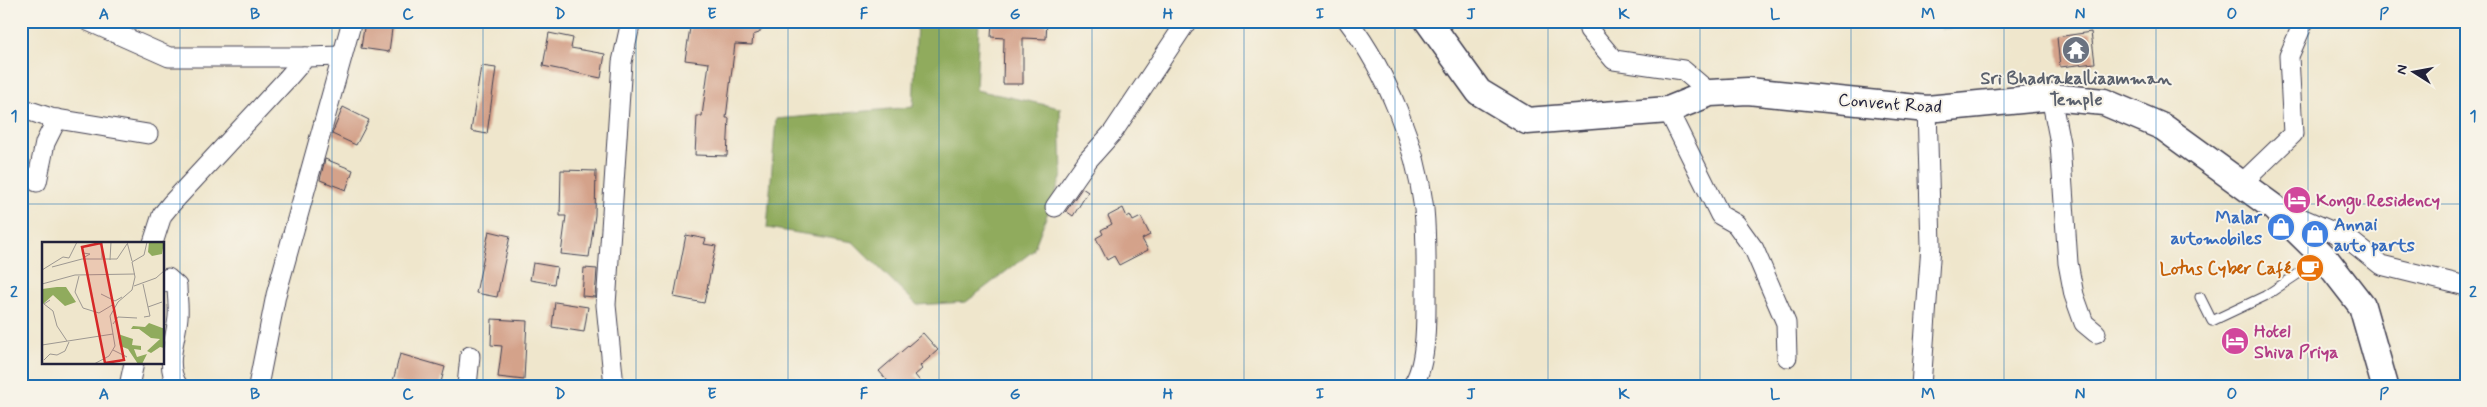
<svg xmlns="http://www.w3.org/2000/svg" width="2487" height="407" font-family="Mynerve,sans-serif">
<rect width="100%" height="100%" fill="#f7f3e8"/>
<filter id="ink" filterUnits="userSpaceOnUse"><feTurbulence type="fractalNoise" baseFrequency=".02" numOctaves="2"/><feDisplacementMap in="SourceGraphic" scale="10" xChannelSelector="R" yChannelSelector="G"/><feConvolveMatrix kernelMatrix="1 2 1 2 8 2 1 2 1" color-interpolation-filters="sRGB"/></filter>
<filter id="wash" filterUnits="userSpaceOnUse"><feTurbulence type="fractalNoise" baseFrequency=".0096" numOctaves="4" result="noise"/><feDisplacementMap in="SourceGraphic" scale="20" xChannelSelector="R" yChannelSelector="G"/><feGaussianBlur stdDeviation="1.12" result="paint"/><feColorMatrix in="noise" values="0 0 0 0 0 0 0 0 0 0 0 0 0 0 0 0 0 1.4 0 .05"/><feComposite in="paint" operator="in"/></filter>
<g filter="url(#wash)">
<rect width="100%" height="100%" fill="#efe6cc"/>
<g fill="#90ab5d" stroke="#59664c">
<polygon points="917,21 979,21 976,90 1060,108 1062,176 1033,251 966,302 917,305 853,242 767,228 776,119 913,107"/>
<polygon points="1947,21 2006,21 1941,29"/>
</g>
<g id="blocks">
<g fill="#d4a28a">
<polygon points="365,21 393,21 389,52 361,48"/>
<polygon points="691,21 759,21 762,28 759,33 753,35 752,45 735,44 726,118 729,118 727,156 695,155 697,116 702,116 709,63 685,60"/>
<polygon points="992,21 1047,21 1046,39 1023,38 1023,84 1003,84 1004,38 991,37"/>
<polygon points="2091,32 2095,63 2060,67 2057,37"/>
<polygon points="549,33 573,38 571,48 605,54 601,78 543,66"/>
<polygon points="481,66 496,68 487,134 471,131"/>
<polygon points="343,107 369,120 356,145 332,134"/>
<polygon points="325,159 353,170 346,190 320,180"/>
<polygon points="561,170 596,171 595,215 589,257 561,254 566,216 560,216"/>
<polygon points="1082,188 1088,192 1073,216 1066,211"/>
<polygon points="1123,208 1127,217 1130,215 1133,221 1141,217 1150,235 1142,239 1148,250 1119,265 1114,256 1107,260 1096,238 1103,234 1101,230 1112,224 1108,216"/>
<polygon points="489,231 510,236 497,297 476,293"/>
<polygon points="686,235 706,239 704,244 716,246 704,303 674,297"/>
<polygon points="533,263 557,267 554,284 530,280"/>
<polygon points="584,268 597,269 595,297 582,296"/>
<polygon points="555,302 588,307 584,332 552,327"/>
<polygon points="492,319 527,321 524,380 498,377 502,346 491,345"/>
<polygon points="923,333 938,350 920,366 922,369 915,375 924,386 892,386 879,371"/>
<polygon points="400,354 445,367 440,386 409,386 393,381"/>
</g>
</g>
</g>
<g filter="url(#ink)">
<use href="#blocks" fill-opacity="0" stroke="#413f51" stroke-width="1"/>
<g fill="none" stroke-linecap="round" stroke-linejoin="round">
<defs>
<polyline id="service" points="2200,297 2212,321 2265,296 2322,258"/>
<g id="minor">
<polyline points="88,21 169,57 306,57"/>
<path d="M1348 21C1387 72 1416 145 1424 209 1427 241 1426 273 1426 304 1426 326 1426 368 1412 386"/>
<polyline points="1587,21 1589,30 1614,60 1683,70 1710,93"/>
<polyline points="2051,97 2060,143 2068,263 2074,295 2084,323 2096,333"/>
<polyline points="21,108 51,118 148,134"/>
<polyline points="1668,110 1720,215 1736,224 1754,249 1786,323 1787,357"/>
<polyline points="37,182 45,143 57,119"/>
<polyline points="2242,183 2293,134 2289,56 2304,21"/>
<polyline points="1055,207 1088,160 1113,132 1187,21"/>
<polyline points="2280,209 2347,238 2381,265 2466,286"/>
<polyline points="153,243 162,215 171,204 286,80 306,57 342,56"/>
<path d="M164 282 168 278 177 286C177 296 179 307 178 317 176 340 164 365 178 386"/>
<polyline points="129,386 134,363"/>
<polyline points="258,386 276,295 352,21"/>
<polyline points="467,386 470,356"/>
<polyline points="614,386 606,305 622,62 631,21"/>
<polyline points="1921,386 1931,245 1927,109"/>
</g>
<polyline id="secondary" points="1428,21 1479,92 1527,121 1668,110 1710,93 1748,91 1927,109 2051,97 2104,102 2163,127 2273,207 2324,257 2362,306 2385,386"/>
</defs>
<use href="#service" stroke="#413f51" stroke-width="11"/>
<use href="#minor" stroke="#413f51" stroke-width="21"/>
<use href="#secondary" stroke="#413f51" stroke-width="29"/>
<use href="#service" stroke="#fff" stroke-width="9"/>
<use href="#minor" stroke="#fff" stroke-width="19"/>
<use href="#secondary" stroke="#fff" stroke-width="26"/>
</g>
</g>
<path fill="none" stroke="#1f6fb2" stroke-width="1" stroke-opacity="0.55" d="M180 21V386M332 21V386M483 21V386M636 21V386M788 21V386M939 21V386M1092 21V386M1244 21V386M1395 21V386M1548 21V386M1700 21V386M1851 21V386M2004 21V386M2156 21V386M2308 21V386M21 204H2466"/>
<defs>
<symbol id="temple-disc" viewBox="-11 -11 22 22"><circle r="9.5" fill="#6b7280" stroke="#f7f3e8"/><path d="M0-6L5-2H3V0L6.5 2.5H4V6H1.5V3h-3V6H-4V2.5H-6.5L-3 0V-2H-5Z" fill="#fff"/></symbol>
<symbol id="hotel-disc" viewBox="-11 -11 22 22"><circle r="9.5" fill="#d1479c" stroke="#f7f3e8"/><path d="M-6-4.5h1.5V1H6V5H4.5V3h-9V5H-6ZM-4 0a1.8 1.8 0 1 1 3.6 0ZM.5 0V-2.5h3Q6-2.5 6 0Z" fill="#fff"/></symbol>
<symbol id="shop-disc" viewBox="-11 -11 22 22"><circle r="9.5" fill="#3f7fe0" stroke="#f7f3e8"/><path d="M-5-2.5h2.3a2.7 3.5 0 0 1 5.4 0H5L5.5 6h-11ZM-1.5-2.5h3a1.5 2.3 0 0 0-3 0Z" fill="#fff"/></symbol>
<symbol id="cafe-disc" viewBox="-11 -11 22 22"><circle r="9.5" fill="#e8710a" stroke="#f7f3e8"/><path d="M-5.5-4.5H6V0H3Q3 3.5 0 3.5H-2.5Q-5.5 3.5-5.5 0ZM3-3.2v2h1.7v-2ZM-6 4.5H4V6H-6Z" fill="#fff"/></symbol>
</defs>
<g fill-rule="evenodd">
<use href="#temple-disc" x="2060" y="34" width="32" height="32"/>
<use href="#hotel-disc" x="2281" y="184" width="32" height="32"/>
<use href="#shop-disc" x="2265" y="211" width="32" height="32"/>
<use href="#shop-disc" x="2299" y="218" width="32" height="32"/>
<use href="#cafe-disc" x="2294" y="252" width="32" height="32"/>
<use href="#hotel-disc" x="2219" y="325" width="32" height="32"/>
</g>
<g text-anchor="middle" stroke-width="4" stroke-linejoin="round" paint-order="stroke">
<g font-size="18" font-weight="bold" fill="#5b616d" stroke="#f7f3e8">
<text x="2076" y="84">Sri Bhadrakalliaamman<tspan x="2076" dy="21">Temple</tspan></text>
</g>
<g font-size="18" fill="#22223b" stroke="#f7f3e8">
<text transform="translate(1890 103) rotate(4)" y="6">Convent Road</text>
</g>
<g font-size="18" font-weight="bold" fill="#b23c85" stroke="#f7f3e8" text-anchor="start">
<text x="2316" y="206">Kongu Residency</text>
<text x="2254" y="337">Hotel<tspan x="2254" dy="21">Shiva Priya</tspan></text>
</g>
<g font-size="18" font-weight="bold" fill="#366cbe" stroke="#f7f3e8" text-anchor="end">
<text x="2262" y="223">Malar<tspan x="2262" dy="21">automobiles</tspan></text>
<text x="2334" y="230" text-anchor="start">Annai<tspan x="2334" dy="21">auto parts</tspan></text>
</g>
<g font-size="18" font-weight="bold" fill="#c56008" stroke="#f7f3e8" text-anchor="end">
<text x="2291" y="274">Lotus Cyber Café</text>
</g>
</g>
<g transform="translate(42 242)">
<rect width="122" height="122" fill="#efe6cc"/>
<path d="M107 0H122L120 12 110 14 106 10ZM15 45H24L34 60 23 64 11 53 0 63V47ZM107 81 123 87 122 106 118 105 109 111 105 109 118 97 109 96 97 87H89L91 84 103 85ZM76 92 91 97 90 103 99 104V108L92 107 95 115 105 112 100 122H96L86 107 78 104Z" fill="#90ab5d"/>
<path fill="none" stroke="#9d9892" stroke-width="1" d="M85 0 90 19M41 11 48 12 41 16M60 16V0M68 18 69 0M10 25 40 17H75L85 2M0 28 21 15 27 16 35 0M37 34 33 50 41 66 57 71 72 62M0 42 33 33 93 32M101 42 106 65 120 60M92 44 114 36 123 28M59 52 73 59 80 55M8 58 2 62 11 69 15 84 25 99M102 75 108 74 106 65M71 82 76 75 95 76M0 103 71 92M71 108 85 115M2 118 8 112 15 113 23 109 27 100M52 122 67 114 73 104 68 74 76 60 90 48 93 35 90 20 102 13 105 0"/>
<path fill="#d62828" fill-opacity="0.15" stroke="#d62828" stroke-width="2.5" d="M59 1 82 118 63 121 40 5Z"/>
<rect width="122" height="122" fill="none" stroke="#22223b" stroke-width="2.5"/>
</g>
<rect width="2487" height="407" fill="none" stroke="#f7f3e8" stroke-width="55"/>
<g transform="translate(2414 72) rotate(281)" stroke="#f7f3e8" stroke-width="4" paint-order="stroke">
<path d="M0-4L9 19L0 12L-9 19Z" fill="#22223b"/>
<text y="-8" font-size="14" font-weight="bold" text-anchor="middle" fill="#22223b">N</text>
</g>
<rect x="28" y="28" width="2432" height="352" fill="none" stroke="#1f6fb2" stroke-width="2"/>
<g font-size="16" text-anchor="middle" font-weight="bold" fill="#1f6fb2">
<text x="104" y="19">A</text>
<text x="255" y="19">B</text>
<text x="408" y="19">C</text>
<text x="560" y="19">D</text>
<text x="712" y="19">E</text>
<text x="864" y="19">F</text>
<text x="1015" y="19">G</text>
<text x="1168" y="19">H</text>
<text x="1320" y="19">I</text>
<text x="1471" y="19">J</text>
<text x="1624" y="19">K</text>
<text x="1775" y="19">L</text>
<text x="1928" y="19">M</text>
<text x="2080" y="19">N</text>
<text x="2232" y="19">O</text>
<text x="2384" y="19">P</text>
<text x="14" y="121">1</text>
<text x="2473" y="121">1</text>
<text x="14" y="297">2</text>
<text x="2473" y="297">2</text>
<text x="104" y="399">A</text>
<text x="255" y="399">B</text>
<text x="408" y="399">C</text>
<text x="560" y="399">D</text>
<text x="712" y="399">E</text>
<text x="864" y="399">F</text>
<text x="1015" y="399">G</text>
<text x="1168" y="399">H</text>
<text x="1320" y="399">I</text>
<text x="1471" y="399">J</text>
<text x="1624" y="399">K</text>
<text x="1775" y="399">L</text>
<text x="1928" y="399">M</text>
<text x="2080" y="399">N</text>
<text x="2232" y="399">O</text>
<text x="2384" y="399">P</text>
</g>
</svg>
